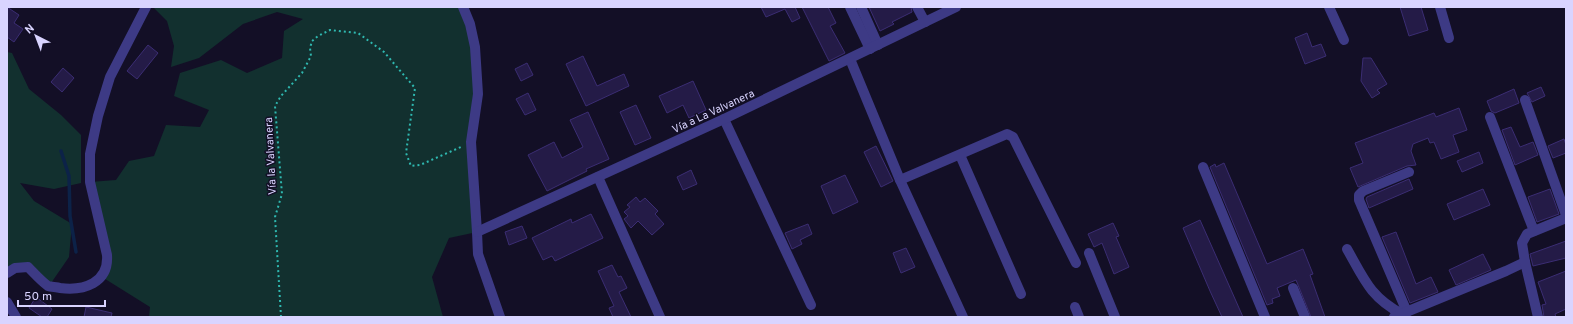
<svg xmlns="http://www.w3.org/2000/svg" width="1573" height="324" font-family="Overpass,sans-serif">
<rect width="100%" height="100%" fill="#130f26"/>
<g fill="#12302f">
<polygon points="153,7 463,7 475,47 471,142 477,232 449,238 432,277 443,317 149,317 150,307 102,277 108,265 90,182 116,180 129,161 154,156 166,125 200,127 209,110 174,96 180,73 221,60 247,73 282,58 284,31 303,19 277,12 243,24 199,58 171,67 174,46 167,21"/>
<polygon points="7,52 12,53 29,89 61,115 81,135 81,183 54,189 20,183 34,201 72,224 69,257 49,286 28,267 7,273"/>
</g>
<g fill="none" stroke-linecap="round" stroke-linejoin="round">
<polyline stroke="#0c2248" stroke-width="3.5" points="61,151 69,176 70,216 76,252"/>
</g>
<g fill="#241b47" stroke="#3b2d73">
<polygon points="7,7 19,15 14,23 23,29 14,42 7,37"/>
<polygon points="761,7 795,7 800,18 792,22 785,9 766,17"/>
<polygon points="802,7 828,7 836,23 830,26 845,53 829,61"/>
<polygon points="869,7 911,7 912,12 892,22 894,24 880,31"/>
<polygon points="1400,7 1421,7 1428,30 1409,36"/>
<polygon points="1307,33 1312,47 1321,44 1326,56 1305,64 1295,38"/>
<polygon points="148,45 158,53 137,79 127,71"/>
<polygon points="583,56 597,86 624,74 629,86 586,106 566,64"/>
<polygon points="1363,58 1371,58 1387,84 1377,90 1380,93 1372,98 1361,81"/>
<polygon points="527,63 533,75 521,81 515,69"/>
<polygon points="63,68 74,78 62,92 51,82"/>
<polygon points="693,81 706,110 689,118 683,105 667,113 659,96"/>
<polygon points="1541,87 1545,96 1532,102 1527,93"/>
<polygon points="1514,89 1519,103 1495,113 1491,111 1487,101"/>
<polygon points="528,93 536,110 525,115 516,99"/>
<polygon points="636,105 651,138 635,145 620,112"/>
<polygon points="1459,108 1467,130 1453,135 1459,152 1441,159 1434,142 1430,143 1428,138 1413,144 1411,151 1416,165 1407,166 1358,187 1350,168 1363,163 1355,143 1434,113 1436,117"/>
<polygon points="588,112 609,159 586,169 587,171 547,191 528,155 554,142 562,158 583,147 570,120"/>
<polygon points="1511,127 1520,147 1533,142 1538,155 1515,165 1502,130"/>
<polygon points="1564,139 1566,145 1566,153 1553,158 1548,146"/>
<polygon points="876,146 893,181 881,187 864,152"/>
<polygon points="1479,152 1483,163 1462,172 1457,161"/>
<polygon points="1224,163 1267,264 1303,249 1313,274 1310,275 1325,317 1311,317 1296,280 1277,288 1280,296 1272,299 1273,303 1267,305 1210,167 1215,164 1216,167"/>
<polygon points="691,170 697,184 683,190 677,177"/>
<polygon points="845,175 858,202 833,214 821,186"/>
<polygon points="1409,179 1413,189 1369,208 1366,199 1367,197"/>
<polygon points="1483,189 1490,205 1454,220 1447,204"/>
<polygon points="1550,189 1559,214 1537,222 1528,197"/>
<polygon points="636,197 640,202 645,198 658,211 655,214 664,224 652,235 638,221 631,228 624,219 628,216 624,212 630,207 627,205"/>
<polygon points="591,214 603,238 555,261 552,256 543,260 532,238 571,219 572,223"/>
<polygon points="1200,220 1216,256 1243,317 1222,317 1210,291 1183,228"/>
<polygon points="1113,223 1119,236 1116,237 1129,267 1114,274 1102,243 1094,247 1088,234"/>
<polygon points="808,224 812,234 800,240 802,244 792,249 785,233"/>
<polygon points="522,226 527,238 509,245 505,232"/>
<polygon points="1396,232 1416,284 1431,277 1438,292 1410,303 1382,237"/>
<polygon points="1566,241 1566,258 1533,266 1530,254"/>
<polygon points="906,248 915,267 901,273 893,253"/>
<polygon points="1483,254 1491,270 1456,285 1449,270"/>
<polygon points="612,265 618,277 621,276 627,288 619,292 631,317 613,317 609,308 614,306 598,271"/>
<polygon points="1566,271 1566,309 1555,314 1556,317 1544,317 1542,305 1546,304 1538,282"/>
<polygon points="36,297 52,309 47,317 42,317 29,308"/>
<polygon points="86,307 112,313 111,317 84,317"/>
</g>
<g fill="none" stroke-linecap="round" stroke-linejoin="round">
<polyline stroke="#2fb8b0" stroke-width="2" stroke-dasharray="2 3" stroke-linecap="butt" points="281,317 275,217 282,194 275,106 281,96 302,73 311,56 310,48 312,41 318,36 330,30 358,33 384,52 415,88 406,153 411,166 420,165 461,147"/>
<g stroke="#3d3a85" stroke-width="10">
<polyline points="463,7 470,24 475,47 478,94 471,142 477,232 478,254 500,317"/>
<polyline points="850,7 870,49"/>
<polyline points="861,7 878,45"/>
<polyline points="917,7 925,22"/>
<polyline points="1329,7 1344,40"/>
<polyline points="1440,7 1449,38"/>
<polyline points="850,59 900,180 963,317"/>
<polyline points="1525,100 1566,215"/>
<polyline points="1490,117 1534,231"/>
<polyline points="724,119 811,305"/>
<polyline points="960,155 1021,294"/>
<polyline points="1203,167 1265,317"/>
<polyline points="598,177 660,317"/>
<polyline points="900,180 1007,134 1013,137 1076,263"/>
<polyline points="477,232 724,119 956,7"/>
<path d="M1347 249C1364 279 1370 297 1402 314"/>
<polyline points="1089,253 1115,317"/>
<path d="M7 273 15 268 28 267C34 273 41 281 48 286 51 287 57 287 60 288 84 291 109 283 107 255L90 182V154L98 116 110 77 146 7"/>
<polyline points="1293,288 1305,317"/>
<polyline points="7,302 16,317"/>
<polyline points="1075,307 1079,317"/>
<polyline points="1407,312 1359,200 1359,195 1363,191 1409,172"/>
<polyline points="1394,317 1506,271 1525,262"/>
<polyline points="1538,317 1525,262 1522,243 1527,234 1566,218"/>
</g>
</g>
<g text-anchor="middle" stroke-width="3" stroke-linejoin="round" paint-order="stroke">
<g font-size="11" fill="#d9d4ff" stroke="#130f26">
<text transform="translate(713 111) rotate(-25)" y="4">Vía a La Valvanera</text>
<text transform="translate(270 156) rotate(-93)" y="4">Vía la Valvanera</text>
</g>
</g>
<rect width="1573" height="324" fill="none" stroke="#d9d4ff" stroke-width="16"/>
<g transform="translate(36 36) rotate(318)" stroke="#130f26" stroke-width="3" paint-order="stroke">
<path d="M0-3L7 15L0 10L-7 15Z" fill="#d9d4ff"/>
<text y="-6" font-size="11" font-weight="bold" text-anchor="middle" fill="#d9d4ff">N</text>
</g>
<path d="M18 300v6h87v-6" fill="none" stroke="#d9d4ff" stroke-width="2"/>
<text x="24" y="300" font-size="12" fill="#d9d4ff" stroke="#130f26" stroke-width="3" paint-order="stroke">50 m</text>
</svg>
